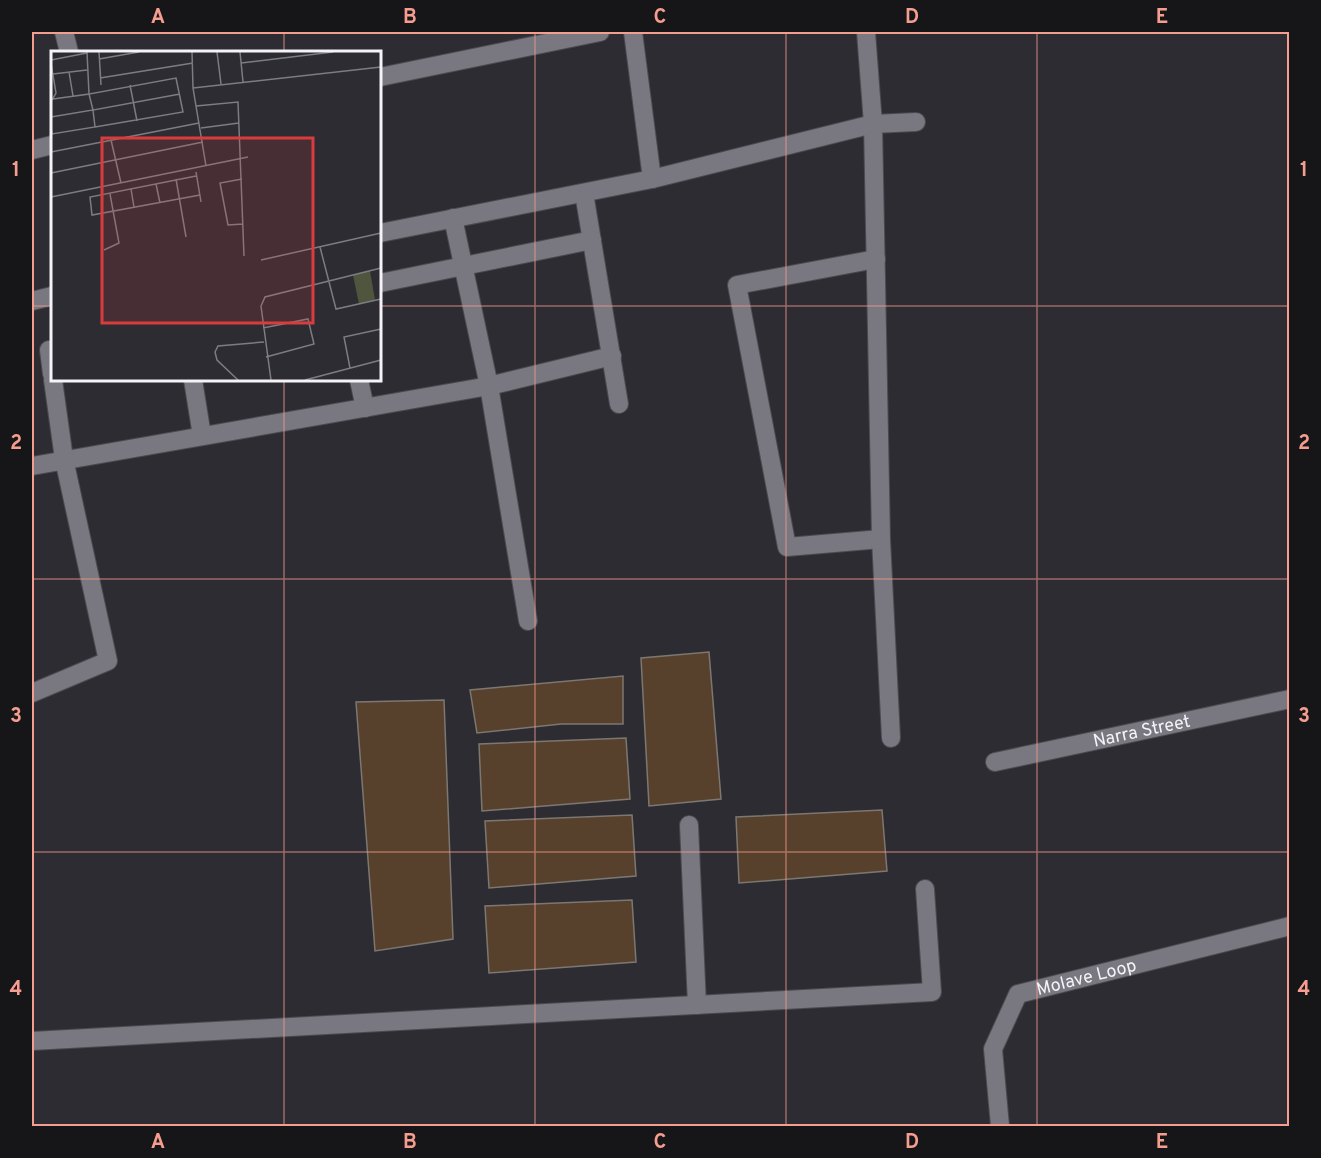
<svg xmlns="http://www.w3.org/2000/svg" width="1321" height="1158" font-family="Overpass,sans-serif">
<rect width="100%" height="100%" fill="#2e2c33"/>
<g fill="#58412c" stroke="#7d7771" stroke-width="1.5">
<polygon points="709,652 721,799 649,806 641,658"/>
<polygon points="623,676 623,724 561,724 477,733 470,690"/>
<polygon points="444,700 453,939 375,951 356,702"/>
<polygon points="626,738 630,799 482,811 479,744"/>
<polygon points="882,810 887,871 739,883 736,817"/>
<polygon points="632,815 636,876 489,888 485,821"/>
<polygon points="632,900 636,962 489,973 485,906"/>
</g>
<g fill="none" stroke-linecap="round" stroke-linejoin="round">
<defs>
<g id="minor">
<polyline points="64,32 69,52"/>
<polyline points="633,32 652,179"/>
<polyline points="866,32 873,124 881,539 891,738"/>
<polyline points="380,77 600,32"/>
<polyline points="32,150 52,145"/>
<polyline points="584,193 619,404"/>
<polyline points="453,218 489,386 528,621"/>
<polyline points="380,233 652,179 873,124 916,122"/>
<polyline points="876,259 737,285 787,547 881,539"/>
<polyline points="380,283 592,240"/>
<polyline points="32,301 52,296"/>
<polyline points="49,350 52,374"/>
<polyline points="193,380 202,436"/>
<polyline points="359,380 365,408"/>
<polyline points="32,466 489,386 612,356"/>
<polyline points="32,693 108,661 64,459 53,380"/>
<path id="s1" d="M995 762 1290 699"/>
<polyline points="689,825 697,1005"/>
<polyline points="32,1041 932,992 925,889"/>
<path id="s2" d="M1000 1126 993 1049 1018 994 1290 926"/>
</g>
</defs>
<use href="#minor" stroke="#4b4a4f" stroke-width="20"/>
<use href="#minor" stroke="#79777f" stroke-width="18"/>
</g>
<path fill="none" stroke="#f59d8e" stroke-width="1.5" stroke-opacity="0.55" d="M284 32V52M535 32V1126M786 32V1126M1037 32V1126M32 306H52M380 306H1290M284 380V1126M32 579H1290M32 852H1290"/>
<g text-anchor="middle" stroke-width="4.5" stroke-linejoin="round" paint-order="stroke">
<g font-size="18" fill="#f4f3f8" stroke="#161518">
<text dy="6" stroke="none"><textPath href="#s1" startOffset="150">Narra Street</textPath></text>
<text dy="6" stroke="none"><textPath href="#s2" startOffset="208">Molave Loop</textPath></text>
</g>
</g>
<g transform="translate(51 51)">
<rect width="330" height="330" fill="#2e2c33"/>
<path d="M319 220 324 249 308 253 302 224Z" fill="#50563d"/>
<path fill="none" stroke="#7d7c82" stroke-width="1.5" d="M48 1 50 34M141 1 142 37 155 115M166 1 170 33M189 1 192 31M48 8 88 1M0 9 36 2M0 12 5 42 1 49M190 12 282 1M18 21 22 45M2 23 36 19M49 27 142 12M79 34 86 70M142 37 330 16M2 48 38 43 36 1M145 55 187 51 193 205M0 66 42 59 38 43 125 27 132 61 44 76M0 77 1 83 44 76 42 59 129 43M150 77 188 72M60 89 70 132M0 101 148 72M145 121 150 151M0 122 152 91M145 125 39 146 41 164 149 144M125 128 135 186M191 128 169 132 177 174 192 173M105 133 109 152M80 138 83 156M0 146 197 106M269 196 285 258 330 248M53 199 68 192 59 143M210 209 330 182M212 277 257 268 263 293 215 306M299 317 293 286 330 278M187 329 166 309 164 301 167 295 213 291M220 329 210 255 214 246 330 217M254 329 330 309"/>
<path fill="#d93c3d" fill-opacity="0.15" stroke="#d93c3d" stroke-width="3" d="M51 87H262V272H51Z"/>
<rect width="330" height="330" fill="none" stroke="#f4f3f8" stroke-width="3"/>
</g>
<rect width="1321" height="1158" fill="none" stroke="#161518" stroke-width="66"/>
<rect x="33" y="33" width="1255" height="1092" fill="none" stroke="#f59d8e" stroke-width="2"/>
<g font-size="20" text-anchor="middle" font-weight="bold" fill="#f59d8e">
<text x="158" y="23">A</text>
<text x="410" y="23">B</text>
<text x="660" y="23">C</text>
<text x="912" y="23">D</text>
<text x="1162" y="23">E</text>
<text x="16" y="176">1</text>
<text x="1304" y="176">1</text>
<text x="16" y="449">2</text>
<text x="1304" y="449">2</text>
<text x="16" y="722">3</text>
<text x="1304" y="722">3</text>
<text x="16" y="995">4</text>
<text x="1304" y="995">4</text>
<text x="158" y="1148">A</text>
<text x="410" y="1148">B</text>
<text x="660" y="1148">C</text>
<text x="912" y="1148">D</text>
<text x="1162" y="1148">E</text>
</g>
</svg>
